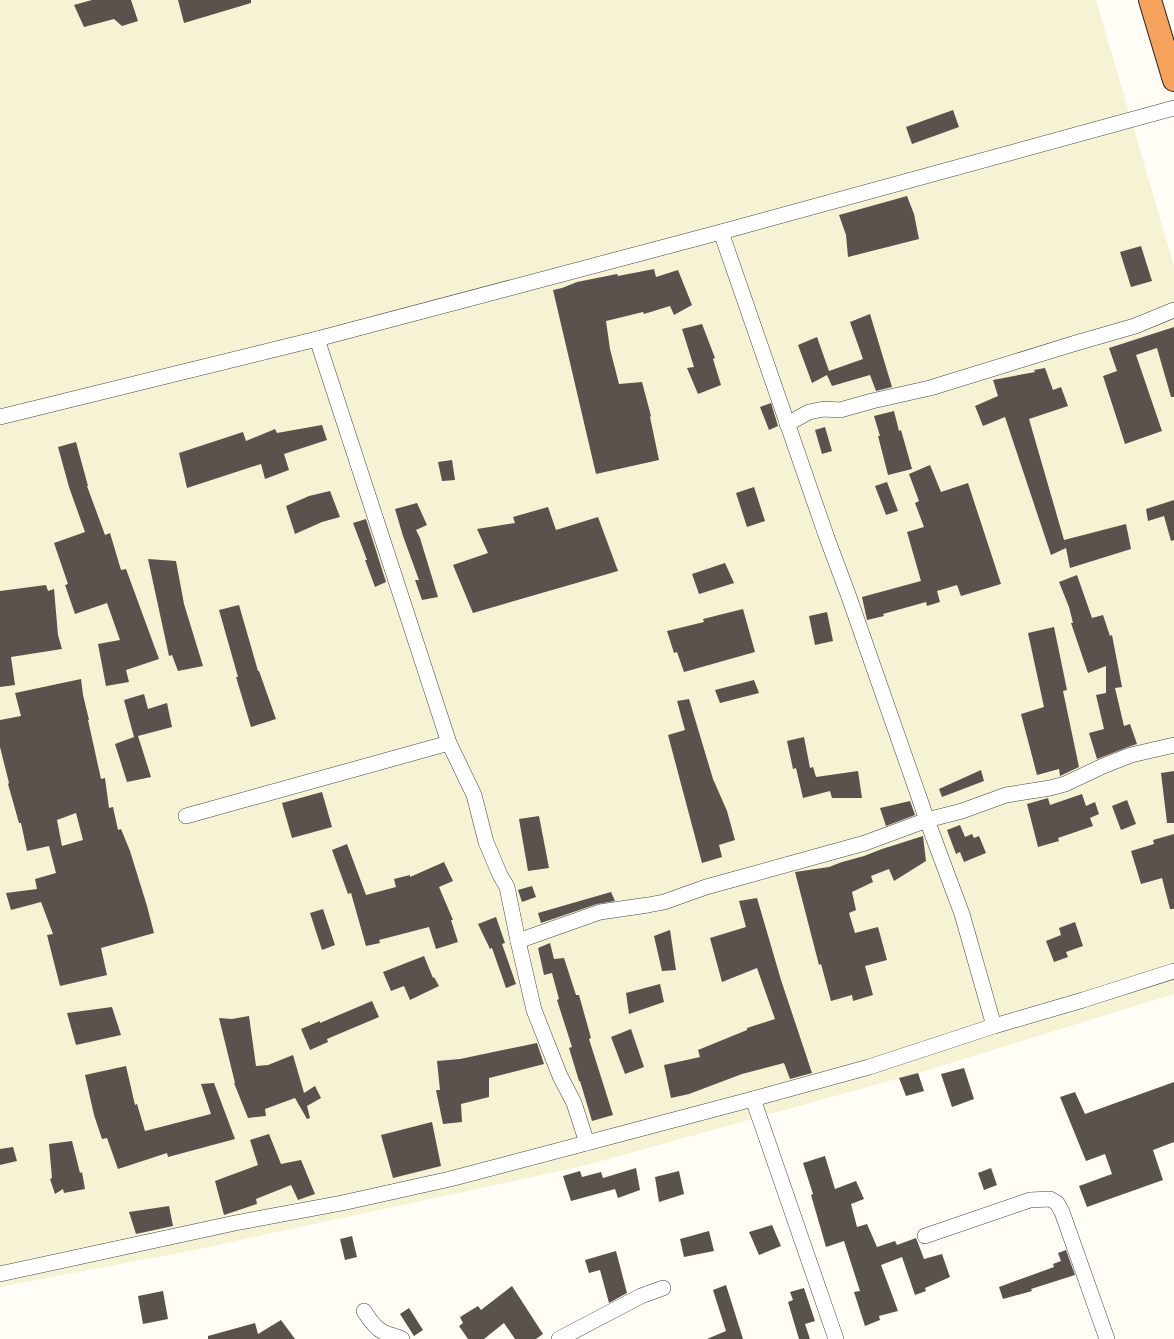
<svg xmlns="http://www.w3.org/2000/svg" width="1174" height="1339" font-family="'Libre Baskerville',serif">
<rect width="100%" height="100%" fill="#fffdf5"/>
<polygon fill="#f6f3d4" points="0,0 1096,0 1174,266 1174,994 918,1073 583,1166 199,1249 0,1287"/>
<g fill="#5a524d" fill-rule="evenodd">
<polygon points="92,0 131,0 138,21 122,26 114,19 84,27 74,5"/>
<polygon points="178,0 251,0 251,3 184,23"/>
<polygon points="953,110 959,127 912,144 906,127"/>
<polygon points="907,196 914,214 919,239 848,257 846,235 839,215"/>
<polygon points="1141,246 1152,281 1131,287 1120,252"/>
<polygon points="654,269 656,277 678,270 692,305 674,315 670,306 644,314 643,312 606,321 610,349 619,384 642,382 651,416 650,417 659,460 596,474 553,290 562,288 577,282 617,274 618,276"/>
<polygon points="870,314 892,387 876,391 870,375 832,386 827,375 812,383 798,345 817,337 829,371 863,359 850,322"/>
<polygon points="702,324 715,358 713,359 721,385 698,394 687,368 694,367 682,329"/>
<polygon points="1174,327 1174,397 1171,397 1157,348 1136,355 1162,431 1125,444 1103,376 1117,371 1109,348"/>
<polygon points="1045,368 1053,390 1061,387 1068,406 1029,419 1064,540 1126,524 1131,549 1070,568 1066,548 1051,555 1005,417 983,426 975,406 998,396 993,380 1035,372 1034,370"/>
<polygon points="771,403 778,426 769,430 760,407"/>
<polygon points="894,411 899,431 901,430 912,469 888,475 878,436 880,436 874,416"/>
<polygon points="322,425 327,440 284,454 289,470 265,479 261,464 187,488 179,453 243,432 246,441 275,429 277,433"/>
<polygon points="825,427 832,451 822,454 815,430"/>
<polygon points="76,442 88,486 87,486 105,535 110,533 121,570 126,569 159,659 126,670 129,682 106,686 98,644 120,640 107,603 75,614 65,585 68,584 54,543 85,532 69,487 58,447"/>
<polygon points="452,460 455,480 442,481 438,462"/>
<polygon points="930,465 941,492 968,483 1001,584 961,596 957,585 937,591 940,602 927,606 926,602 883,614 884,616 867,620 862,597 921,581 907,532 924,527 915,503 919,501 909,474"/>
<polygon points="887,482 898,511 886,515 875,486"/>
<polygon points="754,487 765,521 747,527 736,493"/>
<polygon points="330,491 340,517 322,522 295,534 286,506 309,496"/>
<polygon points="1174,500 1174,540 1171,541 1164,516 1148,521 1146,509"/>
<polygon points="417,503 427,525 416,530 420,538 438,597 422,600 415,580 419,580 403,536 395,509"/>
<polygon points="548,507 556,530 598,517 618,571 473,613 453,565 488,553 477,529 515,523 513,517"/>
<polygon points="366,519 386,582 375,587 365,560 367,560 353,523"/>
<polygon points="148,559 176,561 184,604 203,666 178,671 172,655 169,656"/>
<polygon points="725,563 734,583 699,594 692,574"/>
<polygon points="1077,575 1092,618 1103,615 1110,636 1112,635 1122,687 1115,688 1124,726 1130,724 1137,744 1128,747 1097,759 1089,733 1104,729 1096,695 1106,693 1106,666 1088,673 1071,623 1073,623 1069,607 1059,582"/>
<polygon points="46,585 48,591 54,589 58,635 62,649 11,657 15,685 0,687 0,591"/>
<polygon points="239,605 258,671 259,671 276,719 251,727 236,677 238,677 219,610"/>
<polygon points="743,609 755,652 684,672 677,652 674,653 667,631 704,622 703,619"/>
<polygon points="827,612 833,641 815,645 809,616"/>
<polygon points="1054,627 1067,690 1063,691 1079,767 1060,776 1059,769 1037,775 1021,714 1044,707 1028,633"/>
<path d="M81 679 83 695 89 720H88L101 779 105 778 109 808 113 807 118 830 121 829 130 851 147 906 154 933 101 948 107 975 60 986 47 935 53 934 41 902 11 910 6 893 37 889 35 879 56 873 49 846 27 851 21 823H19L8 784 9 783 0 747V720L21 716 15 693ZM76 813 83 840 62 846 57 820Z"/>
<polygon points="754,680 759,693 720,703 715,690"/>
<polygon points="144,694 148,709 167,703 172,727 138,736 151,777 127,782 115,744 134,737 124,700"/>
<polygon points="689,699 713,779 727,811 735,840 719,845 722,857 702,863 668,735 685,730 677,701"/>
<polygon points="804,737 810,768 813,767 816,777 858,771 862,798 832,798 830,791 803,798 796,768 793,769 787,741"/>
<polygon points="981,770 984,781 942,797 939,789"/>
<polygon points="1174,771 1174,823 1167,823 1161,773"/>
<polygon points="322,792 332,827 292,838 282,803"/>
<polygon points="1082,794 1086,806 1095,802 1099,814 1090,818 1093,826 1058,838 1059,841 1038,847 1027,804 1048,798 1050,805"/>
<polygon points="1127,800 1136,824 1121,830 1112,806"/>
<polygon points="910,801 915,815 886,826 880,808"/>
<polygon points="539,816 549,868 528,871 519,819"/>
<polygon points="960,825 965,837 972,834 974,838 979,836 986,853 964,862 960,852 956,854 947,830"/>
<polygon points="1174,834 1174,909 1170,909 1162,878 1141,884 1131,851 1154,844 1153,840"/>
<polygon points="923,836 926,861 894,881 889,869 871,876 873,882 852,892 856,910 849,913 855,933 878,927 887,960 865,966 873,995 853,1001 852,995 831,1001 821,964 819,965 795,872 829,867 842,862 864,856 882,849"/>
<polygon points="347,844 366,895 396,887 394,879 410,875 410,877 444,862 453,881 439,887 453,920 451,920 458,942 436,949 429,927 379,940 380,943 366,946 351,893 348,894 332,850"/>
<polygon points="532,886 536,897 522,902 518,890"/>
<polygon points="611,892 615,901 597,904 541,923 538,913"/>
<polygon points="757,898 781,980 812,1073 790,1079 784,1063 742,1074 689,1094 671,1098 664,1065 700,1057 698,1050 747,1030 747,1028 775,1019 757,968 722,982 710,938 746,927 739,901"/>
<polygon points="323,909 335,945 322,950 310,913"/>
<polygon points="496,917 505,943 502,944 516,984 506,988 492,948 490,949 478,924"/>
<polygon points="1075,922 1083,946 1066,952 1068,957 1054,962 1046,941 1061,935 1059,928"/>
<polygon points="670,930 676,970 662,971 654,936"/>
<polygon points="550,943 554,959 564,958 576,995 579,995 591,1038 589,1039 613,1115 592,1121 580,1081 579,1081 569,1048 572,1047 557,1000 559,999 552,973 544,975 538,948"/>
<polygon points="424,956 433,978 434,977 439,986 410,1000 404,986 391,991 383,972"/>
<polygon points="660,984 664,1002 629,1014 626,993"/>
<polygon points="372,1001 379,1017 327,1039 328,1042 310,1050 301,1029 320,1021 320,1023"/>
<polygon points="112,1007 121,1035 76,1045 67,1013"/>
<polygon points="249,1016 256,1066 268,1065 293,1055 304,1093 315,1086 321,1098 307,1106 310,1118 307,1119 295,1098 265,1109 266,1116 248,1118 234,1083 235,1083 219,1018 232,1019"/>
<polygon points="631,1029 644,1067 625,1074 611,1037"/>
<polygon points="537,1043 544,1064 489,1078 489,1097 461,1104 462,1122 443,1124 436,1090 440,1090 437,1061 460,1059"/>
<polygon points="126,1066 135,1105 137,1104 145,1131 211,1114 201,1084 214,1083 235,1139 168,1157 167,1153 118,1169 107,1138 102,1139 94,1115 85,1075"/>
<polygon points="964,1068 974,1099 952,1107 941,1074"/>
<polygon points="918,1073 924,1091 906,1096 899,1078"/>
<polygon points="1174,1082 1174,1142 1153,1150 1163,1180 1087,1207 1079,1186 1112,1174 1105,1154 1086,1161 1060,1097 1075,1092 1085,1114"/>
<polygon points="432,1122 441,1166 393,1178 381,1135"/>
<polygon points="269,1134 281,1164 301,1160 315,1194 298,1200 291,1185 256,1199 257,1204 224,1215 215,1181 258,1165 250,1140"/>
<polygon points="72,1141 80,1173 82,1172 85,1189 64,1193 63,1189 55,1194 50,1179 52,1178 49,1144"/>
<polygon points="13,1147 17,1161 0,1165 0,1149"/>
<polygon points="825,1156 835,1189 856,1181 864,1199 851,1204 857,1227 867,1224 877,1247 895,1241 897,1245 916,1238 924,1259 942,1254 950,1277 925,1288 926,1291 915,1295 902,1257 881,1265 898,1311 879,1316 880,1320 865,1326 854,1292 860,1291 844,1241 826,1247 811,1195 813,1194 803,1163"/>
<polygon points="636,1168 640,1190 618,1198 615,1189 571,1201 563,1176 580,1171 582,1177 601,1172 603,1178"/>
<polygon points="991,1168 997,1185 984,1190 978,1173"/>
<polygon points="679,1171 684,1194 659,1202 655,1177"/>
<polygon points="169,1206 173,1226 136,1234 129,1212"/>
<polygon points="772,1225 781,1246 759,1255 749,1232"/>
<polygon points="709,1231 714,1251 684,1257 680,1239"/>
<polygon points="352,1236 357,1257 345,1260 340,1239"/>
<polygon points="1066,1250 1075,1275 1031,1289 1032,1291 1003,1299 999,1287 1054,1267 1053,1264 1061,1261 1058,1253"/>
<polygon points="616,1251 627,1293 609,1303 600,1270 589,1273 585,1260"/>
<polygon points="726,1285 743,1339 707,1339 726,1331 713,1290"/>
<polygon points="512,1286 543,1334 536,1339 515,1339 504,1323 484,1339 468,1339 459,1326 463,1323 460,1317 478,1306 481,1310"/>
<polygon points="804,1288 815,1321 805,1324 810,1339 799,1339 788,1302 793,1300 790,1292"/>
<polygon points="163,1291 168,1319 143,1324 138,1296"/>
<polygon points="409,1308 423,1330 414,1336 400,1314"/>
<polygon points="281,1320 295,1339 208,1339 208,1336 255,1323 258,1334"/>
</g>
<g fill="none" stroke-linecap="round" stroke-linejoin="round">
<defs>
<g id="street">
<polyline points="721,232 827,538 849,597 927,820 962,914 994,1026"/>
<polyline points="317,339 449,743 474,795 486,842 500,875 507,887 518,941 534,1010 560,1076 574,1103 587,1143"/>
<polyline points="0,417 317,339 721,232 1174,108"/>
<polyline points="787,424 809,412 824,409 840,410 872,401 930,388 1076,343 1135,326 1174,310"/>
<polyline points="186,816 449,743"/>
<polyline points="518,941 600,912 648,905 664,902 706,887 865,843 927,820 962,811 1006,795 1050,788 1065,784 1103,766 1131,755 1174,745"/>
<polyline points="753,1099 836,1339"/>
<polyline points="925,1236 1030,1200 1050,1199 1057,1203 1062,1212 1107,1339"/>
<polyline points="0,1274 235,1223 342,1203 450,1179 753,1099 869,1067 994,1026 1083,1000 1174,971"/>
<path d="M364 1311C369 1319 375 1328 383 1332 389 1335 396 1336 402 1339"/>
<polyline points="559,1339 641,1296 663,1288"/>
</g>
<polyline id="highway" points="1150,0 1174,80"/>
</defs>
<use href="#street" stroke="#444" stroke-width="16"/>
<use href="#highway" stroke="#222" stroke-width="24"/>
<use href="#street" stroke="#fff" stroke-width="15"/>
<use href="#highway" stroke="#f5a25d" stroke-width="22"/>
</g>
</svg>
